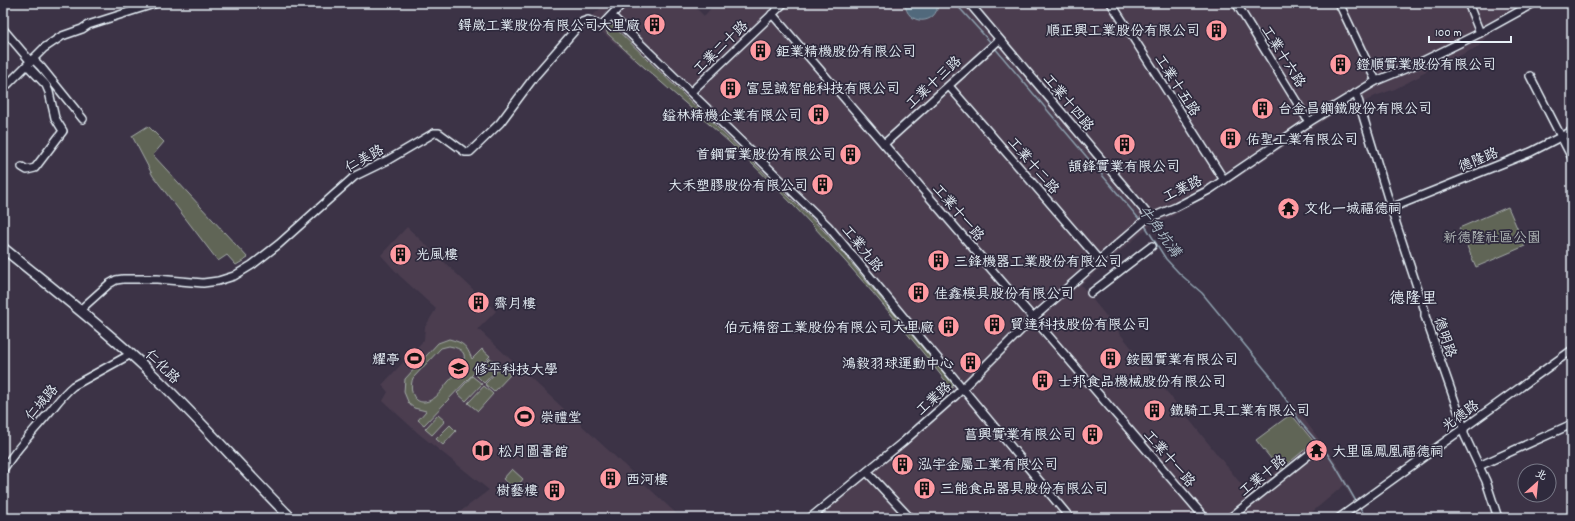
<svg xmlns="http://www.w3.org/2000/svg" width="1575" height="521" font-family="Dekko,'LXGW WenKai TC',sans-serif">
<rect width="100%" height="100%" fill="#3c3346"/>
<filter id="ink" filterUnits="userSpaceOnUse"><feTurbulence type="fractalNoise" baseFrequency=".025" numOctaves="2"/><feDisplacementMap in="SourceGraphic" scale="8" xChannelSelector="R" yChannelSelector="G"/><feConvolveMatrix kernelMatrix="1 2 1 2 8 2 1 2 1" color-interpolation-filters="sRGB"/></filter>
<g filter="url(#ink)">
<g fill="#4b3e50">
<polygon points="617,3 691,3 704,16 716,3 761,3 767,8 770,3 1542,3 1538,5 1538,7 1489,34 1478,47 1420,74 1420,76 1395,89 1375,96 1364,102 1351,105 1329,117 1228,184 1162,222 1161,220 1152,224 1081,285 1249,494 1308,445 1306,441 1305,427 1297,417 1288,397 1339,467 1355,498 1353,500 1344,485 1305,518 811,518 958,394 833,247 761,172 681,100 588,20 601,8 604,8 609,12"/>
<polygon points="407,227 496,311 478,329 681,518 452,518 489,490 418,433 383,401 388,392 382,385 424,340 425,327 436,309 400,276 381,255"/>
</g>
<g fill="#616557" stroke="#a4aba8" fill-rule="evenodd">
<path d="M610 23 825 232 953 384 952 389C883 302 810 217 729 142 689 105 646 71 607 33L606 27Z"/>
<polygon points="148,126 164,142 153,155 248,258 236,265 227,255 218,261 153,176 132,136"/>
<polygon points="1508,207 1525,246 1476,267 1459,228"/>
<path d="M449 339C464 343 466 345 472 359L482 349 490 356 424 425 418 420 426 411 414 408 409 404 404 392 405 379 438 343ZM449 346C478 351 459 370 448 382 443 388 438 397 431 400 415 408 408 391 413 378L441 348Z"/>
<polygon points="490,358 500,366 484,383 475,374"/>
<polygon points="501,367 510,375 494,392 485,384"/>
<polygon points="472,376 482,384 466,401 457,393"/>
<polygon points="484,386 493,394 478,411 468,403"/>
<polygon points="1291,414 1314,442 1280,470 1256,440"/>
<polygon points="438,415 445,421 432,435 425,429"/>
<polygon points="450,425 456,431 443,445 436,439"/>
<polygon points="512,469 523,479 515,489 503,479"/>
</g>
<path fill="#51697b" stroke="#8d9fad" d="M905 3H938C938 26 906 26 905 3Z"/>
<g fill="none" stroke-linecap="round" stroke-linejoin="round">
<g stroke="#8d9fad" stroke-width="1.5">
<polyline points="955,3 992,44"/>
<polyline points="994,47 1140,220"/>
<polyline points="1144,224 1166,259 1180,274 1202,293 1272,378 1301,423 1326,452 1336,467 1357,503"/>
<polyline points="1359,506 1366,518"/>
</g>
<defs>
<g id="minor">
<polyline points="969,3 1150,217"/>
<polyline points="1111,3 1224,180"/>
<polyline points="1236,3 1309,122"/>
<polyline points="1339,3 1376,81"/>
<polyline points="1468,3 1480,33"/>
<polyline points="772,14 1205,518"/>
<polyline points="612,16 828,226 1070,518"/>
<polyline points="3,29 31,62"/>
<polyline points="33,59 41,67 83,119"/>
<polyline points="1530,76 1572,158"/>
<polyline points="949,86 1099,260"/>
<polyline points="3,89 44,48 62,36 82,29 88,25 157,3"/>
<polyline points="691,92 784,3"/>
<polyline points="1356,93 1391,208 1425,311 1425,316 1460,416 1464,428 1464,434 1486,481 1498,518"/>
<polyline points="884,144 999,40"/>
<polyline points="22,167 27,170 35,168 63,131 55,118 49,92 46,85 27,65"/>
<polyline points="1391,208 1531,152 1572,131"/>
<polyline points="1091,293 1152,246"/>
<polyline points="80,310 109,284 116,280 123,279 157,279 203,283 218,281 234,276 252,265 279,244 355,176 388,160 434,133 439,133 465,152 470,152 500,123 535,76 582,22 588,20 602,25 623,3"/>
<polyline points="1479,466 1572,424"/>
<path d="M3 470C15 450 31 434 46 416 55 406 62 395 73 386L131 354"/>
<polyline points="867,472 910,518"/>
<polyline points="810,518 903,442 955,396 1033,318 1145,220 1176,207 1209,190 1309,122 1376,81 1417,64 1480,33 1534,3"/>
<polyline points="1230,518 1311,453"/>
<polyline points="1339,518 1572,350"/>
</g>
<path id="major" d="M3 248C52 288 102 326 147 369 197 416 242 469 291 518"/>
</defs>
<use href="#minor" stroke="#e8f1f8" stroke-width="10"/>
<use href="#major" stroke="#e8f1f8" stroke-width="12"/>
<use href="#minor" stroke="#2f2a3d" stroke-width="7"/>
<use href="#major" stroke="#2f2a3d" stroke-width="9"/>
</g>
</g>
<defs>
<symbol id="building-disc" viewBox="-11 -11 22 22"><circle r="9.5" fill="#ff9aa2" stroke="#2f2a3d"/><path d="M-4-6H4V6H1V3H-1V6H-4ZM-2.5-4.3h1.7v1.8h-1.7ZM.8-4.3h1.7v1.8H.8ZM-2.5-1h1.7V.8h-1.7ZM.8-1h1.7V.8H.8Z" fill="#111"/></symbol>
<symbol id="temple-disc" viewBox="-11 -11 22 22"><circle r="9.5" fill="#ff9aa2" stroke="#2f2a3d"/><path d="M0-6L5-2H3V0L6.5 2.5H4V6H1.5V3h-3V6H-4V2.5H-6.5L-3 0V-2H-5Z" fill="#111"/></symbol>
<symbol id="stadium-disc" viewBox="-11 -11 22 22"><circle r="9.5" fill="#ff9aa2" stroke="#2f2a3d"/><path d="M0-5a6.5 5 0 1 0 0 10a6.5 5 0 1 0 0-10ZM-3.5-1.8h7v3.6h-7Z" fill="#111"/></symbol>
<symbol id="university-disc" viewBox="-11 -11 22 22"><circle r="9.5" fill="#ff9aa2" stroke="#2f2a3d"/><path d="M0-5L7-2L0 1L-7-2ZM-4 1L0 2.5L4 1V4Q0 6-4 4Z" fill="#111"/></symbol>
<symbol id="library-disc" viewBox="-11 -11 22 22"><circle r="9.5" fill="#ff9aa2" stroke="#2f2a3d"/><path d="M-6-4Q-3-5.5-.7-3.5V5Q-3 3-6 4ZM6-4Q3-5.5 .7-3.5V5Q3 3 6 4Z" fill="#111"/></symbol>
</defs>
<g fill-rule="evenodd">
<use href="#building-disc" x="642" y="12" width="25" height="25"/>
<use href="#building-disc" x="1204" y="18" width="25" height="25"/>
<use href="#building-disc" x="748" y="38" width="25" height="25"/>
<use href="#building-disc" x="1328" y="52" width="25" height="25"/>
<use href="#building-disc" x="718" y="76" width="25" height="25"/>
<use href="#building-disc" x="1250" y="96" width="25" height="25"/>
<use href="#building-disc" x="806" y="102" width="25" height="25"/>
<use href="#building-disc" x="1218" y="126" width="25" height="25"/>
<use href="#building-disc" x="1112" y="132" width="25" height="25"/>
<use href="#building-disc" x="838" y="142" width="25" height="25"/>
<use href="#building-disc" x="810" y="172" width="25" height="25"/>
<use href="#temple-disc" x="1276" y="196" width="25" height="25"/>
<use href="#building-disc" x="388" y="242" width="25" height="25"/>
<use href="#building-disc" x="926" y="248" width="25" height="25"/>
<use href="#building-disc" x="906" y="280" width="25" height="25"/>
<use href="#building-disc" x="466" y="290" width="25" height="25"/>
<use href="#building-disc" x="982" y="312" width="25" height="25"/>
<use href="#building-disc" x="936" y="314" width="25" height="25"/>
<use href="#stadium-disc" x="402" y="346" width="25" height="25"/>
<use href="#building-disc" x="1098" y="346" width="25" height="25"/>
<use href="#building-disc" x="958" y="350" width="25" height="25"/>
<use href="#university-disc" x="446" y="356" width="25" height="25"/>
<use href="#building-disc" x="1030" y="368" width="25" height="25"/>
<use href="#building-disc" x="1142" y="398" width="25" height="25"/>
<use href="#stadium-disc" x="512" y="404" width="25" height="25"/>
<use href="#building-disc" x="1080" y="422" width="25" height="25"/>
<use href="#library-disc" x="470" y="438" width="25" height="25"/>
<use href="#temple-disc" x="1304" y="438" width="25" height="25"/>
<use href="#building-disc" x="890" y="452" width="25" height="25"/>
<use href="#building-disc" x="598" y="466" width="25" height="25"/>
<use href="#building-disc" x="912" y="476" width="25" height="25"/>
<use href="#building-disc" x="542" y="478" width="25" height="25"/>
</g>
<g text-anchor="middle" stroke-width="3.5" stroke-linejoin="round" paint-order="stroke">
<g font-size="14" fill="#e8f1f8" stroke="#2f2a3d" text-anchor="start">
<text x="640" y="30" text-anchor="end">鍀崴工業股份有限公司大里廠</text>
<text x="1200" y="35" text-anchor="end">順正興工業股份有限公司</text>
<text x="776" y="56">鉅業精機股份有限公司</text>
<text x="1356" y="69">鐙順實業股份有限公司</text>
<text x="746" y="93">富昱誠智能科技有限公司</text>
<text x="1278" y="113">台金昌鋼鐵股份有限公司</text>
<text x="802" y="120" text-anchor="end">鎰林精機企業有限公司</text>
<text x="1246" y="144">佑聖工業有限公司</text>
<text x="836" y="159" text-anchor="end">首鋼實業股份有限公司</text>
<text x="1124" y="171" text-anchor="middle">頡鋒實業有限公司</text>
<text x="808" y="190" text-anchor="end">大禾塑膠股份有限公司</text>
<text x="1304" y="213">文化一城福德祠</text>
<text x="416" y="259">光風樓</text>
<text x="954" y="266">三鋒機器工業股份有限公司</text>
<text x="934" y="298">佳鑫模具股份有限公司</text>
<text x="494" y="308">霽月樓</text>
<text x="1010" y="329">貿達科技股份有限公司</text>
<text x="934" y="332" text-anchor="end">伯元精密工業股份有限公司大里廠</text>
<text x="400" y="364" text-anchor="end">耀亭</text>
<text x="1126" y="364">銨國實業有限公司</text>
<text x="954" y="368" text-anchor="end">鴻毅羽球運動中心</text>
<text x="474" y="374">修平科技大學</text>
<text x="1058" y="386">士邦食品機械股份有限公司</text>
<text x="1170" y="415">鐵騎工具工業有限公司</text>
<text x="540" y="422">崇禮堂</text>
<text x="1076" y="439" text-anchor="end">菖興實業有限公司</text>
<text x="498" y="456">松月圖書館</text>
<text x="1332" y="456">大里區鳳凰福德祠</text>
<text x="918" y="469">泓宇金屬工業有限公司</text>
<text x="626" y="484">西河樓</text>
<text x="940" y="493">三能食品器具股份有限公司</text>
<text x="538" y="495" text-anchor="end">樹藝樓</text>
</g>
<g font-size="14" fill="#e8f1f8" stroke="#2f2a3d">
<text transform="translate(720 47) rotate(-44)" y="5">工業二十路</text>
<text transform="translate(1284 56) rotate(58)" y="5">工業十六路</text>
<text transform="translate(933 82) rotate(-43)" y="5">工業十三路</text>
<text transform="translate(1178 85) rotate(57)" y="5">工業十五路</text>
<text transform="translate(1069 102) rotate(50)" y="5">工業十四路</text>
<text transform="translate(364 158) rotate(-29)" y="5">仁美路</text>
<text transform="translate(1478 159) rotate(-22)" y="5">德隆路</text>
<text transform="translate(1034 165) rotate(49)" y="5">工業十二路</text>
<text transform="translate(1182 188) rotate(-26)" y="5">工業路</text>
<text transform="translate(959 212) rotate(49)" y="5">工業十一路</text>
<text transform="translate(863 248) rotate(51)" y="5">工業九路</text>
<text transform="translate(1446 337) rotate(71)" y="5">德明路</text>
<text transform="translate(163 366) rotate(44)" y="5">仁化路</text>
<text transform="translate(933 398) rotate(-42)" y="5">工業路</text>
<text transform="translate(41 402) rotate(-49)" y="5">仁城路</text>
<text transform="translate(1460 415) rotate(-36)" y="5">光德路</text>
<text transform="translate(1170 458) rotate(49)" y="5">工業十一路</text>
<text transform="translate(1262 475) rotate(-39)" y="5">工業十路</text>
</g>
<g font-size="14" fill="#b2b9b8" stroke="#2f2a3d">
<text x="1492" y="242">新德隆社區公園</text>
</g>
<g font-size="15" font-style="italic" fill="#acbbc6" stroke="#2f2a3d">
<text transform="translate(1160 231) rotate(53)" y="5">牛角坑溝</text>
</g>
<g font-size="16" fill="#e8f1f8" stroke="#2f2a3d">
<text x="1413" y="303">德隆里</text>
</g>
</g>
<rect width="1575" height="521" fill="none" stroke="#2f2a3d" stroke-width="16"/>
<rect x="8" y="8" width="1559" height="505" fill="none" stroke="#e8f1f8" stroke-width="1.5" filter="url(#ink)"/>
<g transform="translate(1537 483) rotate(27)"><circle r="19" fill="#2f2a3d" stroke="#797a88"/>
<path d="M0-3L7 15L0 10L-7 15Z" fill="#ff9aa2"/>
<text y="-6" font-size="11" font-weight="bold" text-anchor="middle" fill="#e8f1f8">北</text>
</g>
<path d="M1429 36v6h82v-6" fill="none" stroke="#e8f1f8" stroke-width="2"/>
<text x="1435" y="36" font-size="12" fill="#e8f1f8" stroke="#2f2a3d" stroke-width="3" paint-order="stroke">100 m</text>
</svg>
